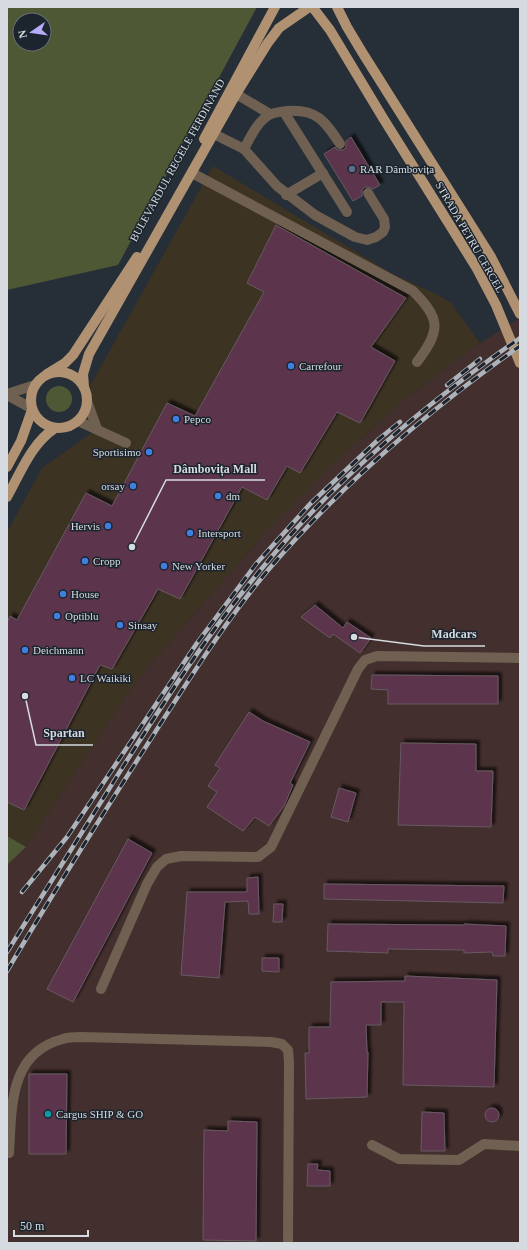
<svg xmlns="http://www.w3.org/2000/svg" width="527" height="1250" font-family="'Times New Roman',serif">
<defs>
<filter id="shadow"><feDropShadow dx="3.5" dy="-3.5" stdDeviation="1" flood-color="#0009"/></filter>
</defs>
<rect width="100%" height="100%" fill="#262e37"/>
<polygon fill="#3d3323" points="213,166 393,274 438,295 451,303 480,343 398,405 347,452 261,538 161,652 131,689 26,847 7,836 7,532 42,468 97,429 90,386"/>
<polygon fill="#432f2d" points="520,318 520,1243 7,1243 7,865 26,847 131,689 161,652 261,538 347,452 398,405 480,343"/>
<g fill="#4f5835" fill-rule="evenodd">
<path d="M7 7H257L118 265 7 290ZM20 20H44V44H20Z"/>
<circle cx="59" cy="399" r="13"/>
<polygon points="7,836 26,847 7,865"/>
</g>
<g fill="#5b344d" stroke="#675a62" filter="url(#shadow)">
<polygon points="351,137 380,185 373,189 368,187 365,187 362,190 362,196 353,201 324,154 335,147 337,150 343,150 346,147 346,141"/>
<polygon points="276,225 406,298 371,347 395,361 360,423 337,412 300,473 287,466 267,500 242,487 180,599 158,589 112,669 100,665 24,810 7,802 7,623 10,616 17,620 86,493 112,506 167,403 195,416 264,292 247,283"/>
<polygon points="315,605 343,628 347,622 371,638 360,653 333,634 330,638 301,617"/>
<polygon points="372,675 498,676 498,704 388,704 388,690 371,689"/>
<polygon points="249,712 263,721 310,742 290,783 293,785 284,806 269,826 255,817 243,831 207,807 217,792 208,786 220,768 215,765"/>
<polygon points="401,743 476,744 476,771 493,771 491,827 398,825"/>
<polygon points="339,788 356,793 348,822 331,817"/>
<polygon points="128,839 152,853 73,1002 47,989"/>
<polygon points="258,877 259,914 249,914 248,901 225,902 219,978 181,975 187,892 247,892 247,878"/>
<polygon points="324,884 504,886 503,903 324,899"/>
<polygon points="274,904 283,904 282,922 273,922"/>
<polygon points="328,924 464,925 464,924 506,926 505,956 493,956 492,952 464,953 464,950 388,949 388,953 327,951"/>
<polygon points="262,958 279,958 279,972 262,971"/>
<polygon points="405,976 497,980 494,1087 403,1085 404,1002 381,1002 381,1025 366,1025 367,1052 368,1052 367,1097 306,1099 305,1053 309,1053 309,1027 330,1027 331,982 405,981"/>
<polygon points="29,1074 67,1074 66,1154 29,1154"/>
<circle cx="492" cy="1115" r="7"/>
<polygon points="422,1112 444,1113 445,1151 421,1151"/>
<polygon points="228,1121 257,1122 256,1241 203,1240 204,1130 228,1131"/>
<polygon points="308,1164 318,1164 317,1170 330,1171 330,1186 307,1186"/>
</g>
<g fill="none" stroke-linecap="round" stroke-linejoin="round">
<g stroke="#6f6051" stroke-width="10">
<polyline points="236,94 270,114"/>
<polyline points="284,112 347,212"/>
<polyline points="214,134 244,149 277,186 315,215 355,237 367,240 376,237 383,232 385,227 384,219 368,193"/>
<path d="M244 149C250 138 257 122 269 115 274 112 281 112 287 111 317 109 325 121 340 144"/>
<path d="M192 173 413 291C441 319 441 330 417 362"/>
<polyline points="286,195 323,173"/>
<polyline points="7,394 35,385"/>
<polyline points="7,395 31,408"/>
<polyline points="87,401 97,429"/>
<polyline points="78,421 126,443"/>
<polyline points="101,989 147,884 157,867 166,859 181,856 258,857 271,847 358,669 365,660 377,656 520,658"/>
<polyline points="372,1145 399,1159 459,1160 484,1144 520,1146"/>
<path d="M9 1153C12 1109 8 1053 63 1039 68 1037 75 1037 81 1037L271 1042 282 1044 288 1050 289 1062 288 1243"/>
</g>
<g stroke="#b09272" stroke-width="10">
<polyline points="337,7 347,27 362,52 491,257 520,314"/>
<polyline points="314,9 330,30 383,118 476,267 496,305 520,363"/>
<polyline points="204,139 275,7"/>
<circle cx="59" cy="400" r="28"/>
<polyline points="47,374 65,363 73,355 137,257"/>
<polyline points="84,387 83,374 89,354 236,94 267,44 279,28 308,8"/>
<polyline points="7,467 21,441 32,410"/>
<path d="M7 497C21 472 31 444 55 428"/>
</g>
<defs>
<g id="rail">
<polyline points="447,385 480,359"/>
<polyline points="22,892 67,837 197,643 256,564 310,504 379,439 400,422"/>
<path d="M7 952C44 892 82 833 119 773 164 702 209 631 263 567 336 478 426 404 520 338"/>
<path d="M7 971C54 891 104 812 154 734 190 678 226 620 269 569 342 484 429 410 520 346"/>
</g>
</defs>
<use href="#rail" stroke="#acb3ba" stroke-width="4.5"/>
<use href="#rail" stroke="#1c242d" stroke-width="3" stroke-dasharray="9" stroke-linecap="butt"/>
</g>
<circle fill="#5c6f8a" stroke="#1c242d" stroke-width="1.5" cx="352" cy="169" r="4"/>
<g fill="#3f7fe0" stroke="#1c242d" stroke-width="1.5">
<circle cx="291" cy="366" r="4"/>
<circle cx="176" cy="419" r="4"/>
<circle cx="149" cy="452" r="4"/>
<circle cx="133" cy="486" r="4"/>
<circle cx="218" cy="496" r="4"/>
<circle cx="108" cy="526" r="4"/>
<circle cx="190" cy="533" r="4"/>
<circle cx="85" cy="561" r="4"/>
<circle cx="164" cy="566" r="4"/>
<circle cx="63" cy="594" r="4"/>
<circle cx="57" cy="616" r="4"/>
<circle cx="120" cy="625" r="4"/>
<circle cx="25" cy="650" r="4"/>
<circle cx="72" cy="678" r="4"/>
</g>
<circle fill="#0f9aa8" stroke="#1c242d" stroke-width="1.5" cx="48" cy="1114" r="4"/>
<g text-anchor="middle" stroke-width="3" stroke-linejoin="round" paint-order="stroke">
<g font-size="11" fill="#d5dbe1" stroke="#1c242d">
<text transform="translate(177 160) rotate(-61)" y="4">BULEVARDUL REGELE FERDINAND</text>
<text transform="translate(470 237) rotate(60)" y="4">STRADA PETRU CERCEL</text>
</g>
<g font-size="11" fill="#d5dbe1" stroke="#1c242d" text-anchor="start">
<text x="360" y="173">RAR Dâmbovița</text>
<text x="299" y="370">Carrefour</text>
<text x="184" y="423">Pepco</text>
<text x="141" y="456" text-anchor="end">Sportisimo</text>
<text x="125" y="490" text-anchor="end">orsay</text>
<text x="226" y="500">dm</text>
<text x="100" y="530" text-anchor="end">Hervis</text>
<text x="198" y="537">Intersport</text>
<text x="93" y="565">Cropp</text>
<text x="172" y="570">New Yorker</text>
<text x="71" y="598">House</text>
<text x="65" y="620">Optiblu</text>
<text x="128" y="629">Sinsay</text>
<text x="33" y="654">Deichmann</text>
<text x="80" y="682">LC Waikiki</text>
<text x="56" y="1118">Cargus SHIP &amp; GO</text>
</g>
</g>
<path fill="none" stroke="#d5dbe1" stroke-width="1.5" d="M132 547L166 480H265M354 637L424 646H485M25 696L36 745H93"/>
<g fill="#d5dbe1" stroke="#1c242d" stroke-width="1.5">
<circle cx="132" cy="547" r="4"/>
<circle cx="354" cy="637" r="4"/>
<circle cx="25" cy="696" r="4"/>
</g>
<g font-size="12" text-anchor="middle" font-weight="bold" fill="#d5dbe1" stroke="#1c242d" stroke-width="3" stroke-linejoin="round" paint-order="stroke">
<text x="215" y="473">Dâmbovița Mall</text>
<text x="454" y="638">Madcars</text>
<text x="64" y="737">Spartan</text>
</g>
<rect width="527" height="1250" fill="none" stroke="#d5dbe1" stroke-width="16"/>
<g transform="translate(32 32) rotate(257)"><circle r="19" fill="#1c242d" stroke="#666d75"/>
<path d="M0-3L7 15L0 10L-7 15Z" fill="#b4acf9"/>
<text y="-6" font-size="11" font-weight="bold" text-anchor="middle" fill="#d5dbe1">N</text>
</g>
<path d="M14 1230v6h74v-6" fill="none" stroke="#d5dbe1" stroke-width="2"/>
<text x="20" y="1230" font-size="12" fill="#d5dbe1" stroke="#1c242d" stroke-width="3" paint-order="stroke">50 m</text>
</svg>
